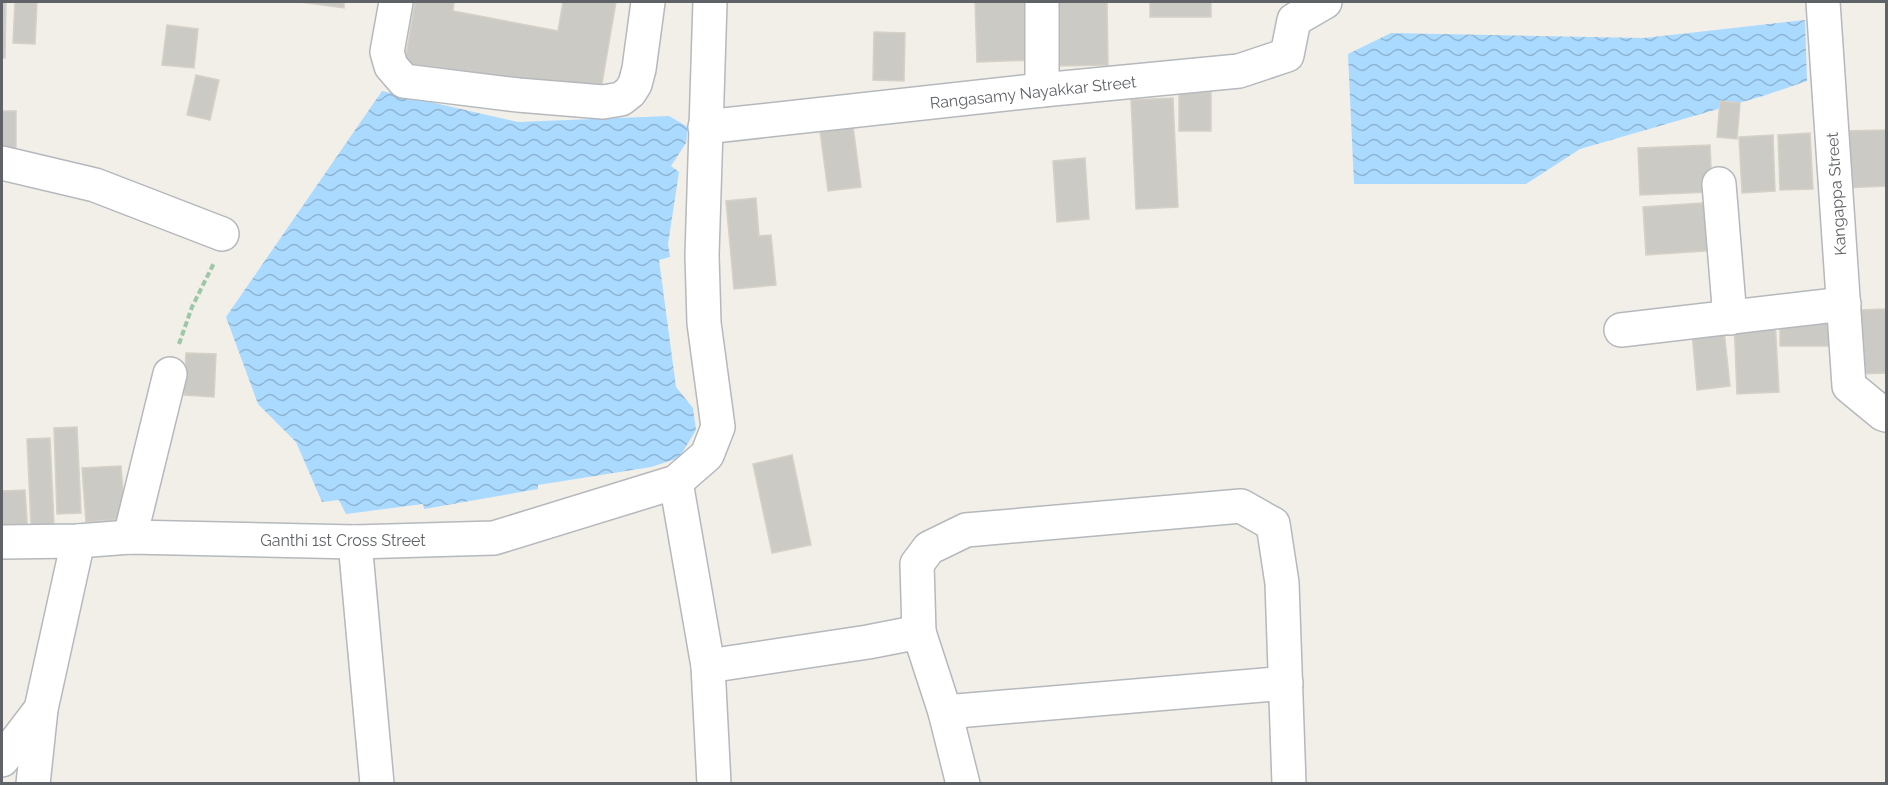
<svg xmlns="http://www.w3.org/2000/svg" width="1888" height="785" font-family="Raleway,sans-serif">
<defs>
<pattern id="water-waves" width="16" height="10" patternUnits="userSpaceOnUse" patternTransform="scale(1.5)"><rect width="16" height="10" fill="#aadaff"/><path d="M0 5q4-4 8 0t8 0" fill="none" stroke="#8eb4d2"/></pattern>
</defs>
<rect width="100%" height="100%" fill="#f1efe8"/>
<g fill="url(#water-waves)">
<polygon points="1805,20 1807,81 1763,96 1580,149 1526,184 1354,184 1348,54 1391,33 1644,38"/>
<polygon points="382,91 518,122 669,116 688,127 686,143 671,166 679,172 668,244 670,257 659,260 676,387 693,408 696,430 679,458 651,467 538,485 538,489 424,509 423,504 346,514 339,500 322,502 296,442 258,404 226,317"/>
</g>
<g fill="#cccac5" stroke="#d6d1c6" stroke-width="1.5">
<polygon points="2,2 6,2 5,58 2,58"/>
<polygon points="15,2 37,2 35,44 13,43"/>
<polygon points="300,2 344,2 344,8"/>
<polygon points="415,2 454,2 453,11 558,31 563,2 616,2 600,95 404,67"/>
<polygon points="975,2 1033,2 1034,60 977,62"/>
<polygon points="1053,2 1107,2 1108,65 1055,66"/>
<rect x="1150" y="2" width="61" height="15"/>
<polygon points="167,25 198,29 194,68 162,65"/>
<polygon points="874,32 905,33 904,81 873,80"/>
<polygon points="196,75 219,80 210,120 187,115"/>
<polygon points="1211,92 1211,131 1179,131 1179,93"/>
<polygon points="1173,98 1178,207 1136,209 1131,100"/>
<polygon points="1720,101 1740,103 1737,139 1717,137"/>
<rect x="2" y="111" width="14" height="39"/>
<polygon points="853,126 861,187 828,191 820,131"/>
<polygon points="1886,130 1886,186 1844,188 1842,131"/>
<polygon points="1810,133 1813,189 1780,190 1778,135"/>
<polygon points="1773,135 1775,191 1742,193 1739,137"/>
<polygon points="1710,145 1712,192 1640,195 1638,148"/>
<polygon points="1085,158 1089,219 1057,222 1053,161"/>
<polygon points="756,198 759,236 771,235 776,285 734,289 726,201"/>
<polygon points="1716,202 1719,250 1646,255 1643,207"/>
<polygon points="1886,309 1886,373 1861,374 1858,310"/>
<rect x="1780" y="316" width="49" height="30"/>
<polygon points="1775,319 1779,392 1737,394 1734,321"/>
<polygon points="1724,330 1730,386 1697,390 1692,333"/>
<polygon points="186,353 216,354 214,397 184,395"/>
<polygon points="77,427 81,513 57,514 54,428"/>
<polygon points="50,438 54,524 31,525 27,439"/>
<polygon points="792,455 811,545 772,553 753,464"/>
<polygon points="121,466 125,519 86,522 82,468"/>
<polygon points="25,490 28,535 2,537 2,491"/>
</g>
<g fill="none" stroke-linecap="round" stroke-linejoin="round">
<defs>
<g id="minor">
<polyline points="396,2 387,52 391,66 404,81 518,95 603,102 621,99 630,92 635,84 639,69 648,2"/>
<polyline points="1823,2 1849,386 1883,414 1886,415"/>
<polyline points="1042,90 1042,2"/>
<polyline points="705,127 1042,90 1239,71 1287,55 1294,20 1325,2"/>
<polyline points="2,163 95,185 222,234"/>
<polyline points="1719,184 1730,318"/>
<polyline points="1621,330 1844,304"/>
<polyline points="676,482 708,666 714,784"/>
<polyline points="130,537 170,374"/>
<polyline points="2,542 78,541 130,537 355,542 494,538 676,482 707,455 718,427 704,323 702,255 710,2"/>
<polyline points="355,542 377,784"/>
<polyline points="919,632 917,564 929,548 966,530 1241,506 1273,524 1282,583 1289,784"/>
<polyline points="708,666 868,642 919,632 945,712 963,784"/>
<polyline points="945,712 1286,683"/>
<polyline points="2,760 41,709 78,541"/>
<polyline points="33,784 41,709"/>
</g>
</defs>
<use href="#minor" stroke="#b5b8bc" stroke-width="36"/>
<polyline stroke="#9cc7a9" stroke-width="4" stroke-dasharray="6 3" stroke-linecap="butt" points="179,344 192,307 214,263"/>
<use href="#minor" stroke="#fff" stroke-width="33"/>
</g>
<g text-anchor="middle" stroke-width="6" stroke-linejoin="round" paint-order="stroke">
<g font-size="16" fill="#5f6368" stroke="#fff">
<text transform="translate(1033 92) rotate(-6)" y="6">Rangasamy Nayakkar Street</text>
<text transform="translate(1836 194) rotate(-94)" y="6">Kangappa Street</text>
<text x="343" y="546">Ganthi 1st Cross Street</text>
</g>
</g>
<rect width="1888" height="785" fill="none" stroke="#5f6368" stroke-width="6"/>
</svg>
